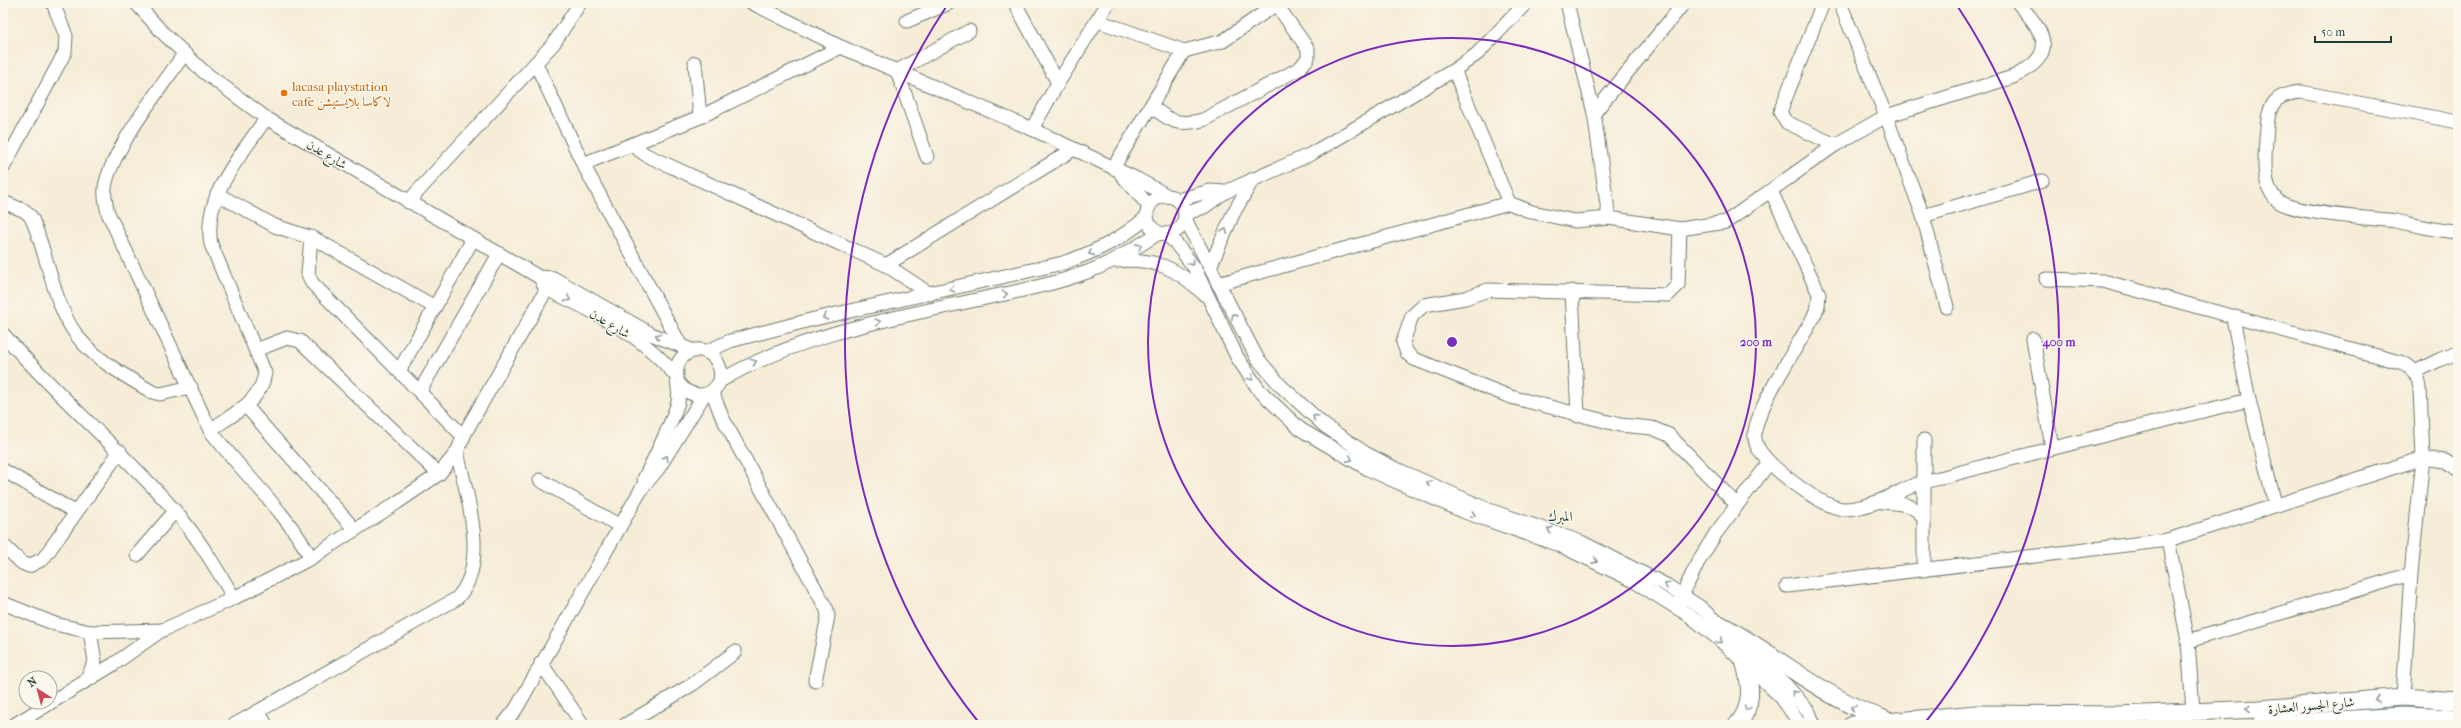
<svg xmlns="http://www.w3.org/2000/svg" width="2461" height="728" font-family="'IM FELL French Canon',Amiri,serif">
<rect width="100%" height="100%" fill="#fbf7ec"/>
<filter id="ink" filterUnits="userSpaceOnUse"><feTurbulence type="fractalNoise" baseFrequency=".025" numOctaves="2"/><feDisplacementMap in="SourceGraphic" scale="8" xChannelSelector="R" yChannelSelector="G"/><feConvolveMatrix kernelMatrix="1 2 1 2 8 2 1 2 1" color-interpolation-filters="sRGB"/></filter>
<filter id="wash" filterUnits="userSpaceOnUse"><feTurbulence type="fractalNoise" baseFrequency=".012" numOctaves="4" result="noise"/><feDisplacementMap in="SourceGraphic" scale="16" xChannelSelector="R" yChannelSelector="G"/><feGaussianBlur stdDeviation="0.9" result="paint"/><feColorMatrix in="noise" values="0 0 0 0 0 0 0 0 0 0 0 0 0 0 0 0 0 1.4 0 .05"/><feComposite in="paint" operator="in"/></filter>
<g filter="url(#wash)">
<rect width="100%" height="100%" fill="#f6ecd7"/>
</g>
<g filter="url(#ink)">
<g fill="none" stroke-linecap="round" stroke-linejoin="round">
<defs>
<g id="minor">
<polyline points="136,3 162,32 204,72 266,118 539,277 553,278 651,334 694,351"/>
<polyline points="752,3 841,47 1032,129 1137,179 1168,196"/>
<polyline points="1015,3 1058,83"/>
<polyline points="1567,3 1594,113 1609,218"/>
<polyline points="1823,3 1780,112 1786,122 1835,145"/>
<polyline points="1840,3 1886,116 1923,216 1947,307"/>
<polyline points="907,21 949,3"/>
<polyline points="1098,21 1184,51"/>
<path d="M184 54C163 85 109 153 105 188 104 197 106 205 108 213L210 430C243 474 285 510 311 558"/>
<polyline points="695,63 700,117"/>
<polyline points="536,64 583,164 681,346"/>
<path d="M1454 70 1509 203 1532 212 1575 221 1609 218 1680 229 1726 222 1835 145 1886 116 2013 77C2058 55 2047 35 2018 3"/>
<path d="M1151 106C1171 122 1178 126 1203 120L1300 68 1308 58V49L1276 4"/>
<polyline points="1594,113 1684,3"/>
<path d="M2458 122 2301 92C2277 94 2269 102 2267 126 2266 147 2259 185 2278 201 2294 214 2372 218 2395 221 2416 225 2437 231 2458 232"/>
<polyline points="1032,129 1058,83 1108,3"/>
<polyline points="632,145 646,155 886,265 930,294"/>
<polyline points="927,157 897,71 969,31"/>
<polyline points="583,164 700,117 841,47"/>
<polyline points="3,168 65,52 66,36 53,3"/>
<polyline points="1113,168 1184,51 1223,41 1278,3"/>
<polyline points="1121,174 1149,206"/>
<path d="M1771 191 1819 294 1818 306 1813 318C1799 344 1758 405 1755 432 1754 440 1757 448 1762 454 1774 470 1824 509 1845 509 1870 508 1890 496 1912 486 1924 481 1938 479 1951 475 2050 448 2149 424 2249 400"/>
<polyline points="217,194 275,226 315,239 433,306"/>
<circle cx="1166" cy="215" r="19"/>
<polyline points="1178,200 1210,191 1225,192"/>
<path d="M3 202 25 211 31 217C49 255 53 311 83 343 101 363 129 378 152 392L160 394 191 387"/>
<polyline points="408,202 554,43 580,3"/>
<polyline points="1185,214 1204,207 1225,192 1311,154 1454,70 1477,54 1526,3"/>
<polyline points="1923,216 2042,181"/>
<polyline points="1185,219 1257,358 1280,385 1325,426 1365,453 1394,468 1489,510 1581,542 1666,585 1700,607 1786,685 1809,712 1814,725"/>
<polyline points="1680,229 1678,285 1668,295 1488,290 1465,298 1424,305 1412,316 1403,342 1407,353 1414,359 1511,397 1620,425 1652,428 1669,435 1737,505"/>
<polyline points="1165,234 1174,241 1194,267 1237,357 1259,390 1300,429 1368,469 1462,511 1559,545 1632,580 1690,616 1721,641 1781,697 1801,725"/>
<polyline points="311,237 308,274 312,283 463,436"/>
<path d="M1115 261C1154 257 1177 268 1205 295"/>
<polyline points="886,265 1074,149"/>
<polyline points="1210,267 1233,214 1253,179"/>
<path d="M2046 279 2103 281 2403 363C2414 368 2419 377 2420 389L2423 458 2411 574 2403 697"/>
<path d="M542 282 546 289C594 311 643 335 676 376"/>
<polyline points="1218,284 1509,203"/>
<polyline points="1572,291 1578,416"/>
<polyline points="2233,318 2249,400 2275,504"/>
<path d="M3 334C57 396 120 449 175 511 198 537 216 568 234 598"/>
<polyline points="2033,339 2052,447"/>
<polyline points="256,350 287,338 300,341 439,474"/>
<path d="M706 352 730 341 810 320 1063 263C1095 252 1122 239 1147 217"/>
<polyline points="399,371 473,239"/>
<polyline points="2415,372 2441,359 2458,353"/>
<path d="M720 381C798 335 888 319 976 300 1014 292 1053 285 1090 271 1115 261 1137 247 1159 233"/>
<polyline points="420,391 499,254"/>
<polyline points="712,391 722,417 827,610 828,616 815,681"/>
<polyline points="246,406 355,530"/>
<path d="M210 430C232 415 261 402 265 373L211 244C202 196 242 155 266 118"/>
<polyline points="3,470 75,512"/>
<path d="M644 479C656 454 670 429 678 402 681 388 672 373 680 360 696 338 725 355 720 381 711 399 691 399 679 384"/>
<polyline points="540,480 620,526"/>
<path d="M1882 502C1898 503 1913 503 1923 517"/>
<polyline points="2168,540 2188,641 2193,711"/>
<polyline points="3,545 22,563 29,566 43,559 120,451"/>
<polyline points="137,555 175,511"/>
<polyline points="1924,570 1924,440"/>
<polyline points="1787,586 2168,540 2423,458 2445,461 2458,469"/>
<polyline points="1679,602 1698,562 1716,533 1769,463"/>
<polyline points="3,603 55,624 90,632 163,630 234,598 311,558 398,502 439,474 457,452 466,431 553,278"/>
<polyline points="2188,641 2411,574"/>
<polyline points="541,663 583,725"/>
<polyline points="87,678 95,661 90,632"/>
<polyline points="259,712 266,725"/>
<polyline points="14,725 114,664 162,630"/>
<path d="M234 725 456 599C491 565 466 493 457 452"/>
<polyline points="503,725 516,709 642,488 658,469 704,395"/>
<polyline points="625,725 693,684 735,652"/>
</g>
<g id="major">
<path d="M1719 624C1776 654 1823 698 1884 719"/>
<path d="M1737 725C1754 706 1751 684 1744 661"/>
<polyline points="1852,725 1977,714 2121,715 2259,709 2403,697 2458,701"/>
<polyline points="2260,725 2402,716 2458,718"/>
</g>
</defs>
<use href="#minor" stroke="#6a7a6d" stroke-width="15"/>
<use href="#major" stroke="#6a7a6d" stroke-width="19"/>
<use href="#minor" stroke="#fff" stroke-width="13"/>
<use href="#major" stroke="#fff" stroke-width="17"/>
</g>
<defs><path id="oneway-chevron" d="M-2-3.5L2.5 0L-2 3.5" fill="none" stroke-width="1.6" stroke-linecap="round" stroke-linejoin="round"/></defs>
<g stroke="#8f9e9a">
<use href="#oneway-chevron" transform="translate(1225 231) rotate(-65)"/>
<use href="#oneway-chevron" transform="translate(1139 246) rotate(-32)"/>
<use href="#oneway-chevron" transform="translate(1091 253) rotate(156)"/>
<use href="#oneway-chevron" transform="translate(1191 263) rotate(55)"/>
<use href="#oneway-chevron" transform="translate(952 289) rotate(168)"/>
<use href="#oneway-chevron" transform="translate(1005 294) rotate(-12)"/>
<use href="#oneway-chevron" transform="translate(568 299) rotate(26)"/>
<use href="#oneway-chevron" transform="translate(1234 316) rotate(-117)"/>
<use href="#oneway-chevron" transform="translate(825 317) rotate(168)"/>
<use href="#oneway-chevron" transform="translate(878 322) rotate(-13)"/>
<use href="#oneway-chevron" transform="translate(658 336) rotate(-157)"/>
<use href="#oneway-chevron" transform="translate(754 362) rotate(-22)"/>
<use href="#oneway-chevron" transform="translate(1251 378) rotate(56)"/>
<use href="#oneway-chevron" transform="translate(1315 417) rotate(-138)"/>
<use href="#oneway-chevron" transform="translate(666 458) rotate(-59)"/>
<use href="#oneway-chevron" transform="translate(1350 459) rotate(28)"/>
<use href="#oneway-chevron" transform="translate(1429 483) rotate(-156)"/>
<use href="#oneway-chevron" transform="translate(1473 515) rotate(21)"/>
<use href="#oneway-chevron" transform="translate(1550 530) rotate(-162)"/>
<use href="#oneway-chevron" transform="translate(1595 561) rotate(26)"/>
<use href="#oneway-chevron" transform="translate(1667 585) rotate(-149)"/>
<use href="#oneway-chevron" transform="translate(1720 641) rotate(40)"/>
<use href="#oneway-chevron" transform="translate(1794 693) rotate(-132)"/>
<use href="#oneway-chevron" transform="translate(2377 699) rotate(175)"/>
<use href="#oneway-chevron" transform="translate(1747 708) rotate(110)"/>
<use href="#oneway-chevron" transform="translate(1853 708) rotate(-156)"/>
<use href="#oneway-chevron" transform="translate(2248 709) rotate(178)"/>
</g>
</g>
<g fill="none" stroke="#7b2cbf" stroke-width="2">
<circle cx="1452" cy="342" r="304"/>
<path d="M980 724A607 607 0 0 1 946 7M1958 7A607 607 0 0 1 1924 724"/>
</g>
<circle fill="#e8710a" stroke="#fbf7ec" stroke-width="1.5" cx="284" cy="93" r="4"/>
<g text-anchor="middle" stroke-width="3" stroke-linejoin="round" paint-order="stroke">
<g font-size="13" fill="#c56008" stroke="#fbf7ec" text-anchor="start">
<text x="292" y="91">lacasa playstation<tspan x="292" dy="15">cafe لاكاسا بلايستيشن</tspan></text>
</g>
<g font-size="13" fill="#1f3d34" stroke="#fbf7ec">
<text transform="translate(327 154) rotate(31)" y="5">شارع عدن</text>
<text transform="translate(610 323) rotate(30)" y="5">شارع عدن</text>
<text transform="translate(2311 705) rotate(-5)" y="5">شارع الجسور العشارة</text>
</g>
<g font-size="14" fill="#1f3d34" stroke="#fbf7ec">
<text x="1560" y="521">المبرك</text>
</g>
</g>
<circle cx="1452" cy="342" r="6" fill="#7b2cbf" stroke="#fbf7ec" stroke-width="2"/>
<g font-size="12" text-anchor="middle" font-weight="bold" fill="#7b2cbf" stroke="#fbf7ec" stroke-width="3" stroke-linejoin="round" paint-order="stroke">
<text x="1756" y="346">200 m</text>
<text x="2059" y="346">400 m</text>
</g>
<rect width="2461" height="728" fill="none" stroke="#fbf7ec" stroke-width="16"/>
<g transform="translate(38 690) rotate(324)"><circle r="19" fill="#fbf7ec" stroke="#a3ada2"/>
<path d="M0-3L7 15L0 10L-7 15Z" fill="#d1495b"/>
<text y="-6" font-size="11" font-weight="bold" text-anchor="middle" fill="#1f3d34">N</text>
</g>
<path d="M2315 36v6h76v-6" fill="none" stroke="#1f3d34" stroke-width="2"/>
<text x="2321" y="36" font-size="12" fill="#1f3d34" stroke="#fbf7ec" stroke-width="3" paint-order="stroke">50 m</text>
</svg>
